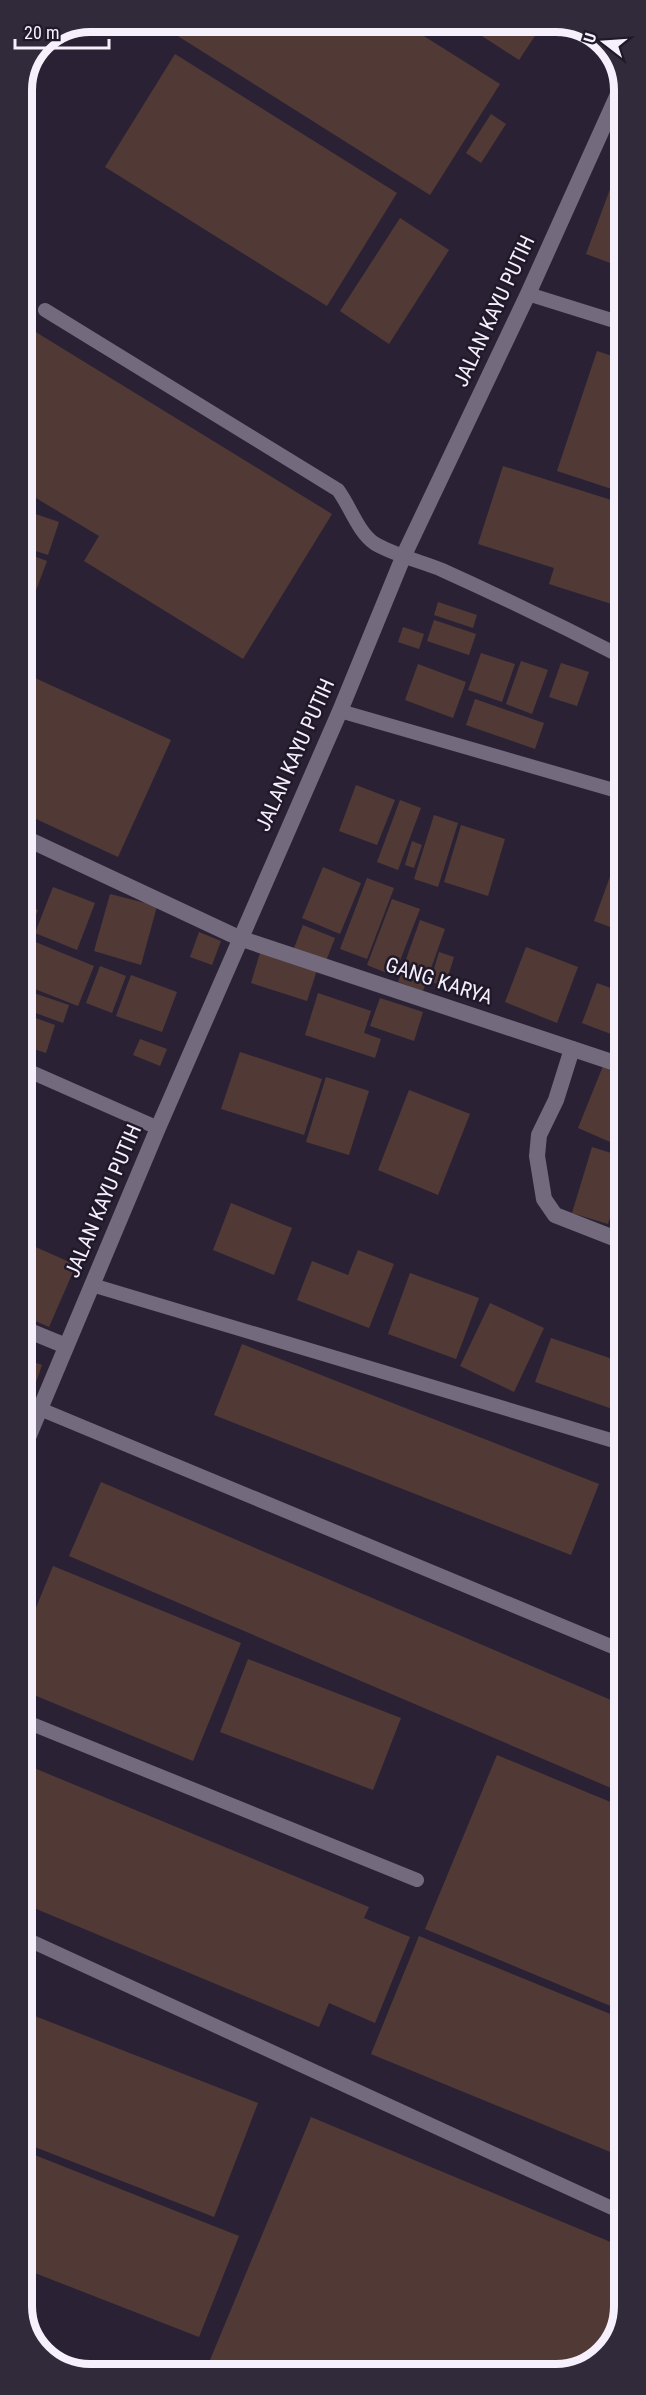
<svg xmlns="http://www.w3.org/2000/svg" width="646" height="2395" font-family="'Roboto Condensed',sans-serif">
<rect width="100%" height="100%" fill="#2a2234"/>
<g fill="#513a36">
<polygon points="154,21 400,21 500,84 430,195"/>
<polygon points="406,21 438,21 429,36"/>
<polygon points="459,21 544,22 519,60"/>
<polygon points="175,54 397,193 327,306 105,167"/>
<polygon points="491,114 506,124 481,163 466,153"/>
<polygon points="616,173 624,176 624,268 586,254"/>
<polygon points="400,218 449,250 389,344 340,311"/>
<polygon points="21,323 332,514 243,659 84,561 99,536 21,489"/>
<polygon points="597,351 624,360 624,493 557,471"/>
<polygon points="503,466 624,504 624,608 549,584 554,568 478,544"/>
<polygon points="21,509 59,522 48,555 21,546"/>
<polygon points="21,551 47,561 29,609 21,606"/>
<polygon points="438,602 477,615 473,628 434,615"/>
<polygon points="21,615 30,618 22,639 21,639"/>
<polygon points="434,620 476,634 469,655 427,641"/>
<polygon points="403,627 424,634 419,649 398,642"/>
<polygon points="481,653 515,664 502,702 468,690"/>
<polygon points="521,661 548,670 532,714 506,704"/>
<polygon points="561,663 589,672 577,706 549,697"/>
<polygon points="418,664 466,682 453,718 405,700"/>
<polygon points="24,673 171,740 118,857 21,812 21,678"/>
<polygon points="475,699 544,723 535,749 466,725"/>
<polygon points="356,785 395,800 377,845 339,831"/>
<polygon points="400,800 421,808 398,870 377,862"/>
<polygon points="434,815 458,823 438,887 414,879"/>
<polygon points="461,825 505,839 488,896 444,882"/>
<polygon points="412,841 422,845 414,868 405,865"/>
<polygon points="323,867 361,883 340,934 302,918"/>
<polygon points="612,871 624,875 624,932 594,921"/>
<polygon points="367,878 394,888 367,959 340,949"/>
<polygon points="53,887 95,903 77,950 35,933"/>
<polygon points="110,894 157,906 141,965 94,951"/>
<polygon points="392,899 420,909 394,976 367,965"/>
<polygon points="22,904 38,910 22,951"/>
<polygon points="420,920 445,929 423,991 398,982"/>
<polygon points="303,925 335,938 326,961 294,948"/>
<polygon points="199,932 221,941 212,965 190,957"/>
<polygon points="33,941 94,966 78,1006 22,984 22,970"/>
<polygon points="526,947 578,967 557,1023 505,1002"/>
<polygon points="439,952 454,957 445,986 430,982"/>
<polygon points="260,953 317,970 307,1001 251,983"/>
<polygon points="100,966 126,976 112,1013 86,1003"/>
<polygon points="131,975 177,992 162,1032 116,1016"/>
<polygon points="597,983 624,993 624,1039 582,1023"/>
<polygon points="22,989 69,1005 63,1023 22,1008"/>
<polygon points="318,993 371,1011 364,1033 381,1039 375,1058 305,1035"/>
<polygon points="380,998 423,1012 414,1041 370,1026"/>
<polygon points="22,1013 55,1025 46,1053 22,1045"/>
<polygon points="140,1039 167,1049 160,1066 133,1055"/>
<polygon points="240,1052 322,1079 304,1135 221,1109"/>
<polygon points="603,1066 624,1075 624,1148 578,1128"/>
<polygon points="326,1077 369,1091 349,1155 306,1142"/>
<polygon points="409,1090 470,1114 438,1195 378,1170"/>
<polygon points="592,1147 624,1157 624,1172 608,1224 572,1213"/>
<polygon points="624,1190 624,1235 610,1230"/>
<polygon points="231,1203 292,1228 274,1275 213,1250"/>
<polygon points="22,1241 76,1265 49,1327 22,1315"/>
<polygon points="358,1250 394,1264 369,1328 297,1300 312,1261 348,1275"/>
<polygon points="410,1273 479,1298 456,1359 388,1334"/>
<polygon points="490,1303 544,1328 514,1392 460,1366"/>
<polygon points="551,1338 624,1363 624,1413 535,1382"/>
<polygon points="242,1344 599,1484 571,1555 214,1415"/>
<polygon points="22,1358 42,1365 29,1402 22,1400"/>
<polygon points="101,1482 625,1706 625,1794 69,1556"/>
<polygon points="53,1566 241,1643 193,1761 22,1690 22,1642"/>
<polygon points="248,1659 401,1718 373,1790 220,1732"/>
<polygon points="497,1755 625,1808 625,2012 425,1929"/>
<polygon points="22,1763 369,1907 364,1918 410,1937 375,2023 329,2003 319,2027 22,1903"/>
<polygon points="419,1936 625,2020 625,2158 371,2054"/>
<polygon points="22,2011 258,2103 214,2217 22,2142"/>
<polygon points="311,2117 625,2248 625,2306 611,2347 570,2373 242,2373 210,2360"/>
<polygon points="22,2150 239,2236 199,2337 22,2268"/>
</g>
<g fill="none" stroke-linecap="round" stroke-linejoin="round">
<g stroke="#736a7e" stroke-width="14">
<polyline points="528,294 624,324"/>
<path d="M45 310 338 490C350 506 358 532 374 543 391 554 423 562 442 570 504 598 564 627 624 658"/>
<polyline points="340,711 624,793"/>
<polyline points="22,1068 158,1128"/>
<polyline points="92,1285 624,1444"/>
<polyline points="40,1409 625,1652"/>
<polyline points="22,1720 417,1880"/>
<polyline points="22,1937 625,2214"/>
</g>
<g stroke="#736a7e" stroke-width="16">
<polyline points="21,94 28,72"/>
<polyline points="21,836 239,938 624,1066"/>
<polyline points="572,1049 556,1100 539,1135 537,1156 544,1199 555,1215 624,1242"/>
<polyline points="22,1328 66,1346"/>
<polyline points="22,1452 158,1128 340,711 404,555 528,294 624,81"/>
</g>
</g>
<g text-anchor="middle" stroke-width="5" stroke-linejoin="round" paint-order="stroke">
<g font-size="21" fill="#f5f0fc" stroke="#20192a">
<text transform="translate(494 311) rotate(-65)" y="7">JALAN KAYU PUTIH</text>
<text transform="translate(295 755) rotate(-66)" y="7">JALAN KAYU PUTIH</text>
<text transform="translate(439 981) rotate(18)" y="7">GANG KARYA</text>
<text transform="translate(103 1201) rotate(-67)" y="7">JALAN KAYU PUTIH</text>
</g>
</g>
<path d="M0 0H646V2395H0ZM90 32H556A58 58 0 0 1 614 90V2306A58 58 0 0 1 556 2364H90A58 58 0 0 1 32 2306V90A58 58 0 0 1 90 32Z" fill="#312a3b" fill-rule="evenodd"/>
<path fill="none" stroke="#f5f0fc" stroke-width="8" d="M90 32H556A58 58 0 0 1 614 90V2306A58 58 0 0 1 556 2364H90A58 58 0 0 1 32 2306V90A58 58 0 0 1 90 32Z"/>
<g transform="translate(604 42) rotate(287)" stroke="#20192a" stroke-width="4.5" paint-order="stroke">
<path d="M0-4.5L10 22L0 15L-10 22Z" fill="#f5f0fc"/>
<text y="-9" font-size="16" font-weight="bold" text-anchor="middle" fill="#f5f0fc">U</text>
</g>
<path d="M15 39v9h94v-9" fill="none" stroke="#f5f0fc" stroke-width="3"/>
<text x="24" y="39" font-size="18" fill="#f5f0fc" stroke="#20192a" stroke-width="4.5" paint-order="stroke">20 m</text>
</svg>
